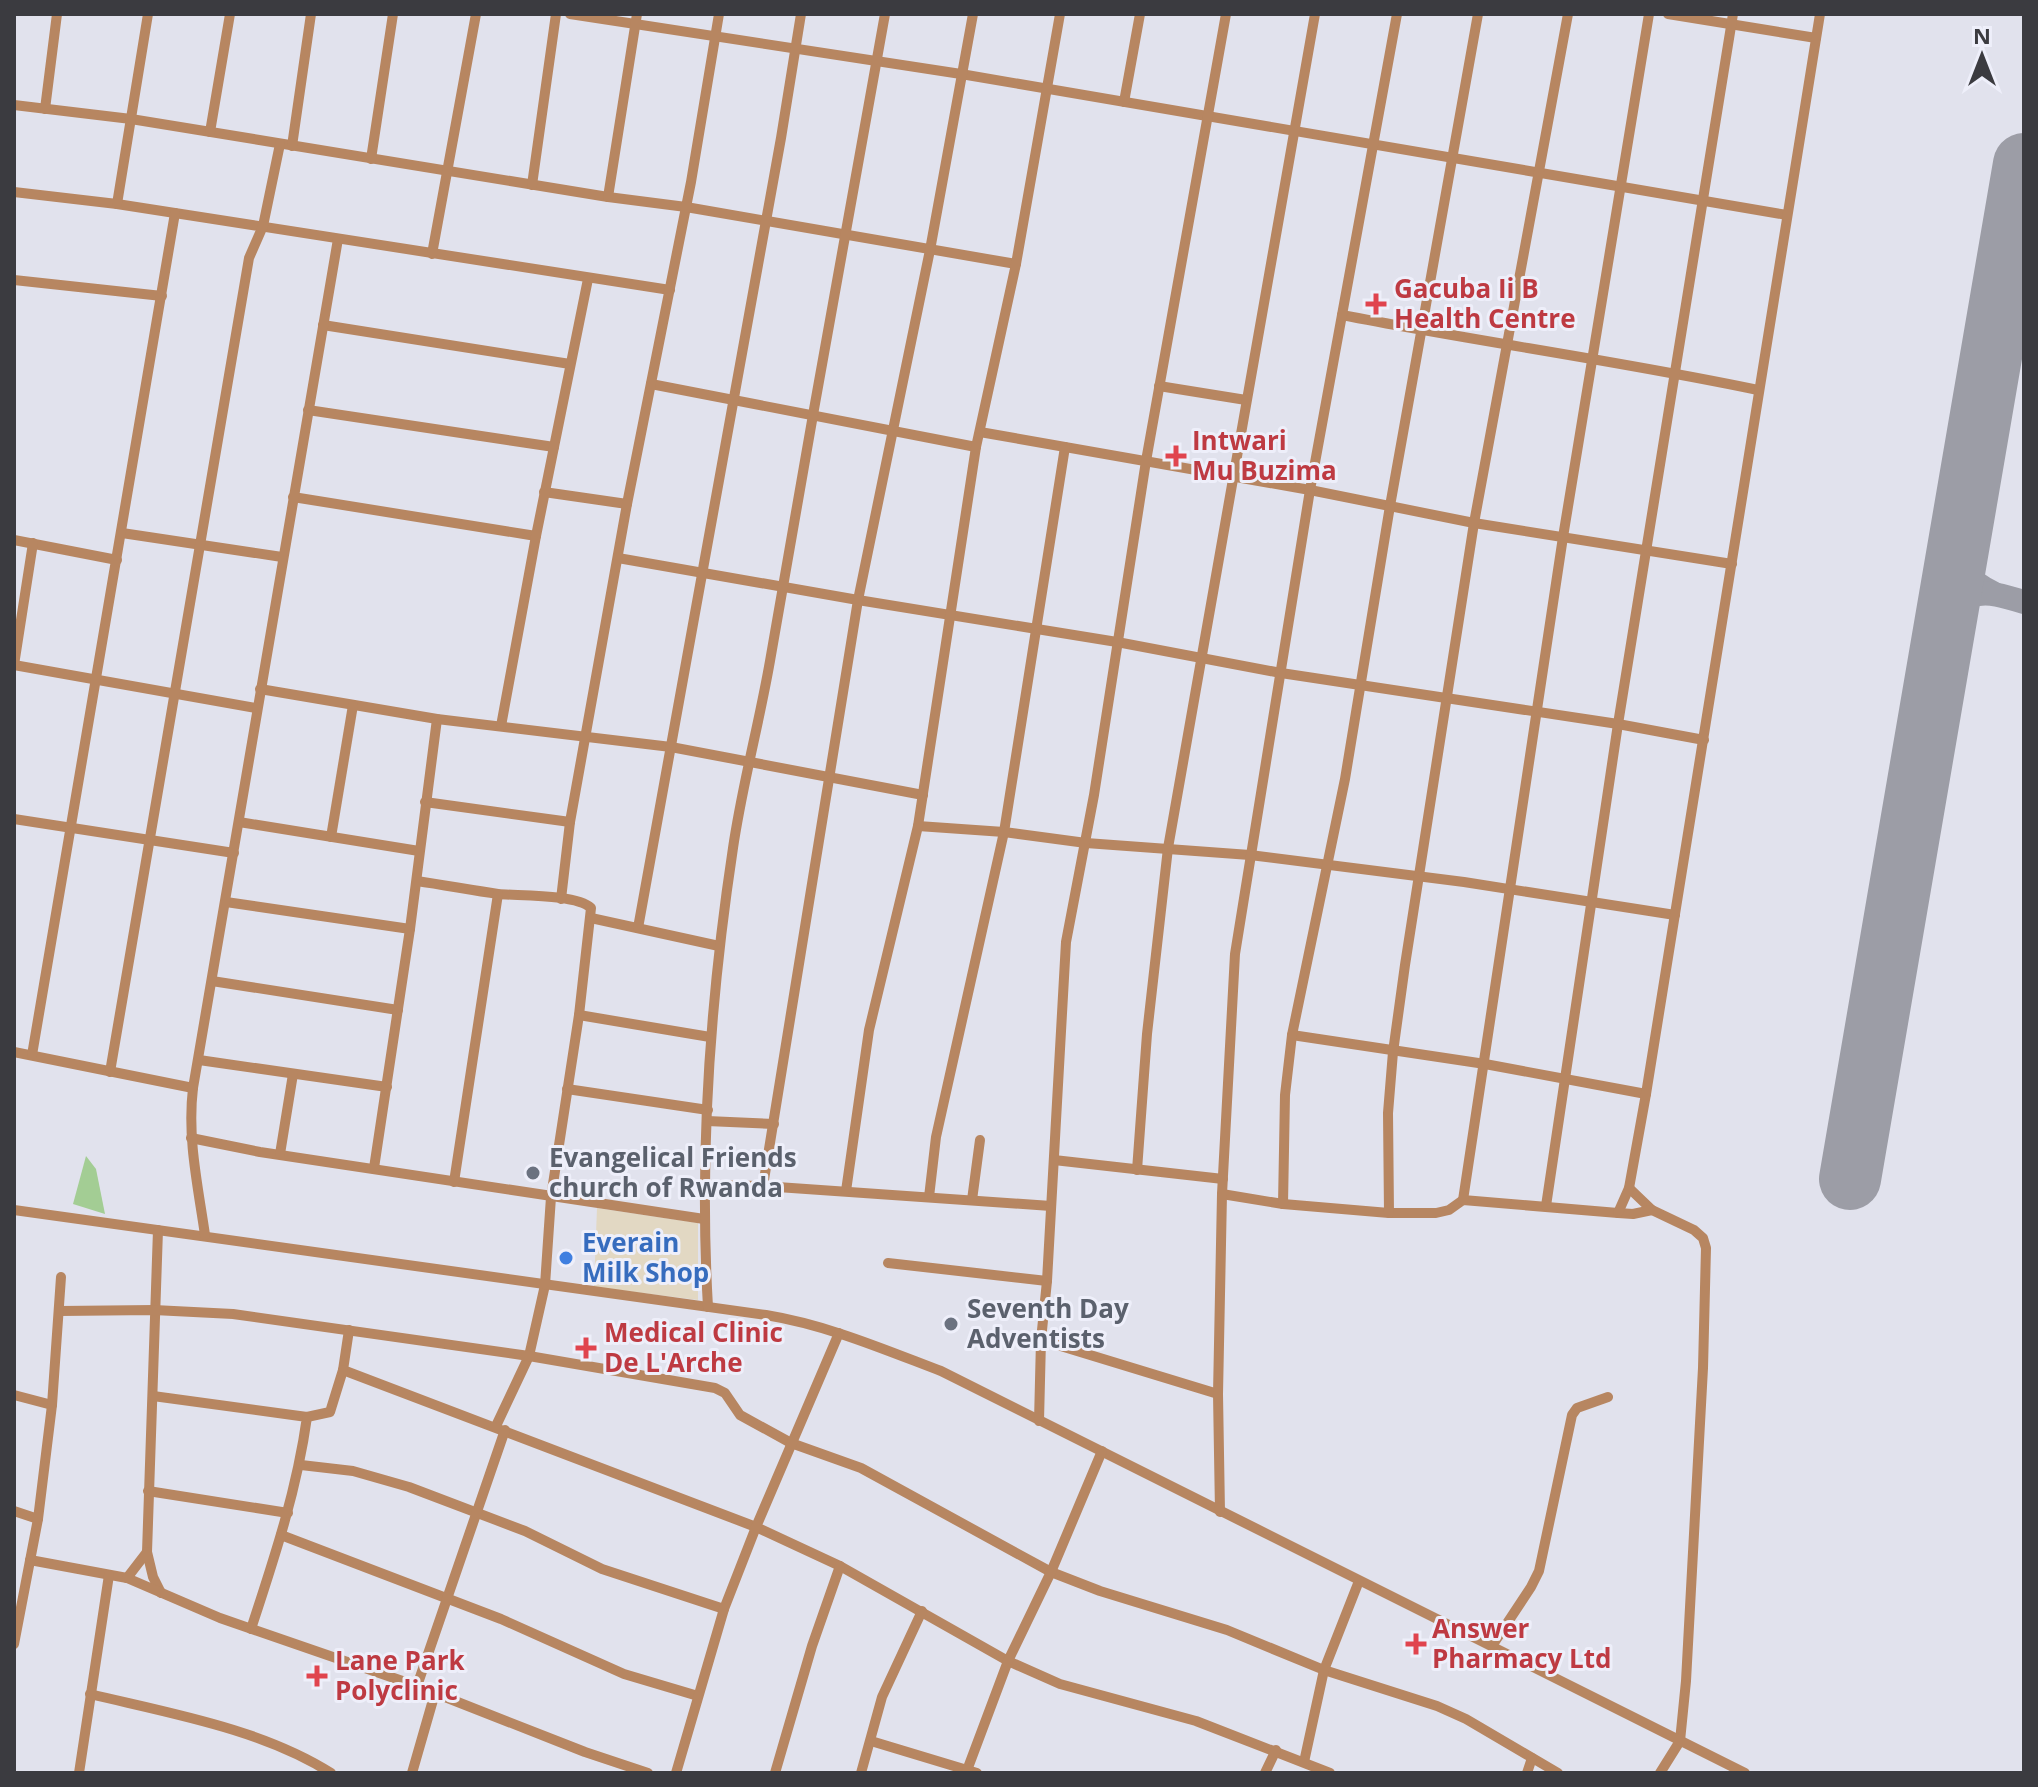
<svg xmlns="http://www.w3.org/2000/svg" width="2038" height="1787" font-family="'Open Sans',sans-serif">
<rect width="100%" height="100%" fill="#e1e2ed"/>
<polygon fill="#e2d8c3" points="597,1208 698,1223 698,1300 594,1287"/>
<polygon fill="#a3cd94" points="86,1156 96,1169 105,1214 73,1204"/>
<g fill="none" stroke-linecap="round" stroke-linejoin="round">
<g stroke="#9c9da6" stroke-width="24">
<path d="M1960 539C1962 569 1964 579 1993 593"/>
<path d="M1944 629C1968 586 1981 589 2024 602"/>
</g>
<polyline stroke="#9c9da6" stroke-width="62" points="1850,1179 2024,164"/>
<g stroke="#b78661" stroke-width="10">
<polyline points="570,14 961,74 1787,215"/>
<polyline points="1668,14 1816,38"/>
<polyline points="1124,102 1140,14"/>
<polyline points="14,105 131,119 608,197 686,207 1016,264"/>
<polyline points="45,109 57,14"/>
<polyline points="210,132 230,14"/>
<polyline points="292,146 311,14"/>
<polyline points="371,159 393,14"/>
<polyline points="532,185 556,14"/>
<polyline points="14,192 117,204 670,290"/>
<polyline points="608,197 637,14"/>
<polyline points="117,204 148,14"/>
<polyline points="432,254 476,14"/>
<polyline points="14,280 162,296"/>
<path d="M1342 315C1480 342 1620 361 1758 390"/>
<polyline points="323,325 570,364"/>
<polyline points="651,384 976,447"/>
<polyline points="1159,386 1246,400"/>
<polyline points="308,410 554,447"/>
<polyline points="980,432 1310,490 1474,523 1732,564"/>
<polyline points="544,492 627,504"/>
<polyline points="293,497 536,536"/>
<polyline points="122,533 282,557"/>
<polyline points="14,540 117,560"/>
<polyline points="618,558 858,600 1117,642 1281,673 1618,724 1704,740"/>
<polyline points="14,665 256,708"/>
<polyline points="14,665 33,543"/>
<polyline points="260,689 437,719 671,747 923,795"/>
<polyline points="501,726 536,536 588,279"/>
<polyline points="425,802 570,822"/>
<polyline points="14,819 234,853"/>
<polyline points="239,822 419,851"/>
<polyline points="918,826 1004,832 1086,843 1250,855 1464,882 1675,915"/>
<polyline points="331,837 353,705"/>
<path d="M417 881C444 885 471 890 498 894 520 896 576 894 591 908L579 1015 551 1197 545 1285 529 1356 496 1426"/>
<polyline points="561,899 570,822 627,504 691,182 719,14"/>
<polyline points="226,902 410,929"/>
<polyline points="591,918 719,946"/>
<polyline points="638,928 781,138 801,14"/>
<polyline points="212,981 398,1010"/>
<polyline points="579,1015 710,1037"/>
<polyline points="1292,1035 1485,1064 1646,1094"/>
<polyline points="14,1052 193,1088"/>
<polyline points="32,1055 175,213"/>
<polyline points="199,1060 387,1087"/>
<polyline points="110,1072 249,258 263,226 280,144"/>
<polyline points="567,1089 708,1110"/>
<polyline points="707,1121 774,1124"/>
<polyline points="191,1138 260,1152 704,1219"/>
<polyline points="280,1154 293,1074"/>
<polyline points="1054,1160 1223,1179"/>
<polyline points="374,1168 410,929 437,719"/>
<polyline points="1137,1170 1147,1034 1168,848 1315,14"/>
<polyline points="454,1182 498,894"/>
<polyline points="703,1185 763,1186 1051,1206"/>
<polyline points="763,1186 858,600 930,250 973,14"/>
<polyline points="1629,1188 1652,1210"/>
<polyline points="846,1191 869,1030 918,826 976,447 1016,264 1060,14"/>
<polyline points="1222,1194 1283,1204 1389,1213 1436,1213 1449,1210 1463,1200 1618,1213 1633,1214 1652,1210 1694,1230 1703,1238 1706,1248 1703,1368 1686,1681 1680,1741 1660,1773"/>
<polyline points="929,1197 936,1137 1004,832 1065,447"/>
<polyline points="972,1200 980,1140"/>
<polyline points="1463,1200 1563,537 1649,14"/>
<polyline points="1283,1204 1285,1095 1292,1035 1345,779 1390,506 1478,14"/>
<polyline points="1546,1206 1618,724 1733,14"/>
<path d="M14 1210 766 1315C827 1325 883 1349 941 1371L1745 1773"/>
<polyline points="1389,1213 1388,1113 1393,1052 1405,965 1474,523 1568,14"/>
<polyline points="1618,1213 1629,1188 1646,1094 1820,14"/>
<polyline points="158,1230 147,1552 153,1577 161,1593"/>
<path d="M205 1235C198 1186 187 1138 193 1088L338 239"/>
<polyline points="888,1263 1047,1281"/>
<path d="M708 1307C699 1154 710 1000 733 848 742 786 759 724 770 661 807 445 846 230 885 14"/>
<polyline points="60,1311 154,1310 233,1314 529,1356 715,1388 725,1393 740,1415 791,1443 861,1468 1051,1572 1100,1591 1227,1630 1324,1670 1437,1706 1466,1719 1558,1773"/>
<polyline points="349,1330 343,1370 756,1527 840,1566 1008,1661 1060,1684 1196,1721 1330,1773"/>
<polyline points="1041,1340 1218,1394"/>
<polyline points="14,1395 52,1405"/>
<path d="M153 1396 307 1417C297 1490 274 1559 251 1629"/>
<polyline points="307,1417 330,1412 343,1370"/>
<polyline points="1039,1421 1041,1340 1047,1281 1066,942 1094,795 1146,461 1226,14"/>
<polyline points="301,1465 353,1471 409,1487 525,1531 602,1569 724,1609"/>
<polyline points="148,1491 288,1513"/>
<polyline points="14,1511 38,1519"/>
<polyline points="1220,1512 1218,1394 1222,1194 1235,954 1310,490 1397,14"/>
<polyline points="281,1535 501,1619 624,1674 698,1696"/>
<polyline points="30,1560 127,1578 220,1618 417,1686 585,1752 648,1773"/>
<polyline points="127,1578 147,1552"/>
<polyline points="14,1644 38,1519 52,1405 61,1277"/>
<polyline points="1492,1646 1531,1587 1539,1571 1572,1415 1577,1408 1608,1397"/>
<polyline points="417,1686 505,1430"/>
<path d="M90 1694C169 1713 262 1729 331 1773"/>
<polyline points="871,1741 977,1773"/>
<polyline points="1304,1762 1324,1670 1359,1581"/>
<polyline points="79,1773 109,1575"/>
<polyline points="412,1773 435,1693"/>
<polyline points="676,1773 724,1609 756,1527 839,1333"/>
<polyline points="775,1773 812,1646 840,1566"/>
<polyline points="861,1773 882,1697 922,1611"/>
<polyline points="966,1773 1008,1661 1051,1572 1102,1451"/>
<polyline points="1265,1773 1276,1750"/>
<polyline points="1527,1773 1532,1758"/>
</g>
</g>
<g fill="#e0444e" stroke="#eeeffa" stroke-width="3">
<path d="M1372 292h8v8h8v8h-8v8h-8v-8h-8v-8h8z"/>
<path d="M1172 444h8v8h8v8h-8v8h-8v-8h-8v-8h8z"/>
<path d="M582 1336h8v8h8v8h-8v8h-8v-8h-8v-8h8z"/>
<path d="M1412 1632h8v8h8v8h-8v8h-8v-8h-8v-8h8z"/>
<path d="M313 1664h8v8h8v8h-8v8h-8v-8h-8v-8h8z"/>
</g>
<g fill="#6b7280" stroke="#eeeffa" stroke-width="3">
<circle cx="533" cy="1173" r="8"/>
<circle cx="951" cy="1324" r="8"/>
</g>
<circle fill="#3f7fe0" stroke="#eeeffa" stroke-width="3" cx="566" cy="1258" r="8"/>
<g text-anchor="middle" stroke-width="6" stroke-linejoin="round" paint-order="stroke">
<g font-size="26" font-weight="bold" fill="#be3a42" stroke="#eeeffa" text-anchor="start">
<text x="1394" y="298">Gacuba Ii B<tspan x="1394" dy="30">Health Centre</tspan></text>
<text x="1192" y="450">Intwari<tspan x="1192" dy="30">Mu Buzima</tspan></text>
<text x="604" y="1342">Medical Clinic<tspan x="604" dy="30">De L'Arche</tspan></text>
<text x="1432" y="1638">Answer<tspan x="1432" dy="30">Pharmacy Ltd</tspan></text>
<text x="335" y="1670">Lane Park<tspan x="335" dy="30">Polyclinic</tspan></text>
</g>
<g font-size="26" font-weight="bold" fill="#5b616d" stroke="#eeeffa" text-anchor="start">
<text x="549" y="1167">Evangelical Friends<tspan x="549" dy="30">church of Rwanda</tspan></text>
<text x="967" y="1318">Seventh Day<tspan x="967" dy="30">Adventists</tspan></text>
</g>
<g font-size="26" font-weight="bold" fill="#366cbe" stroke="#eeeffa" text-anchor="start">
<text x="582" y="1252">Everain<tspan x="582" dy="30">Milk Shop</tspan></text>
</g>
</g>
<rect width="2038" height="1787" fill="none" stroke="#3b3b40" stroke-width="32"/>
<g transform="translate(1982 56)" stroke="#eeeffa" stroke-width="6" paint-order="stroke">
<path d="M0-6L14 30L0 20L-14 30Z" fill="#3b3b40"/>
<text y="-12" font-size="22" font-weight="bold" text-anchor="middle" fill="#3b3b40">N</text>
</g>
</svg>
